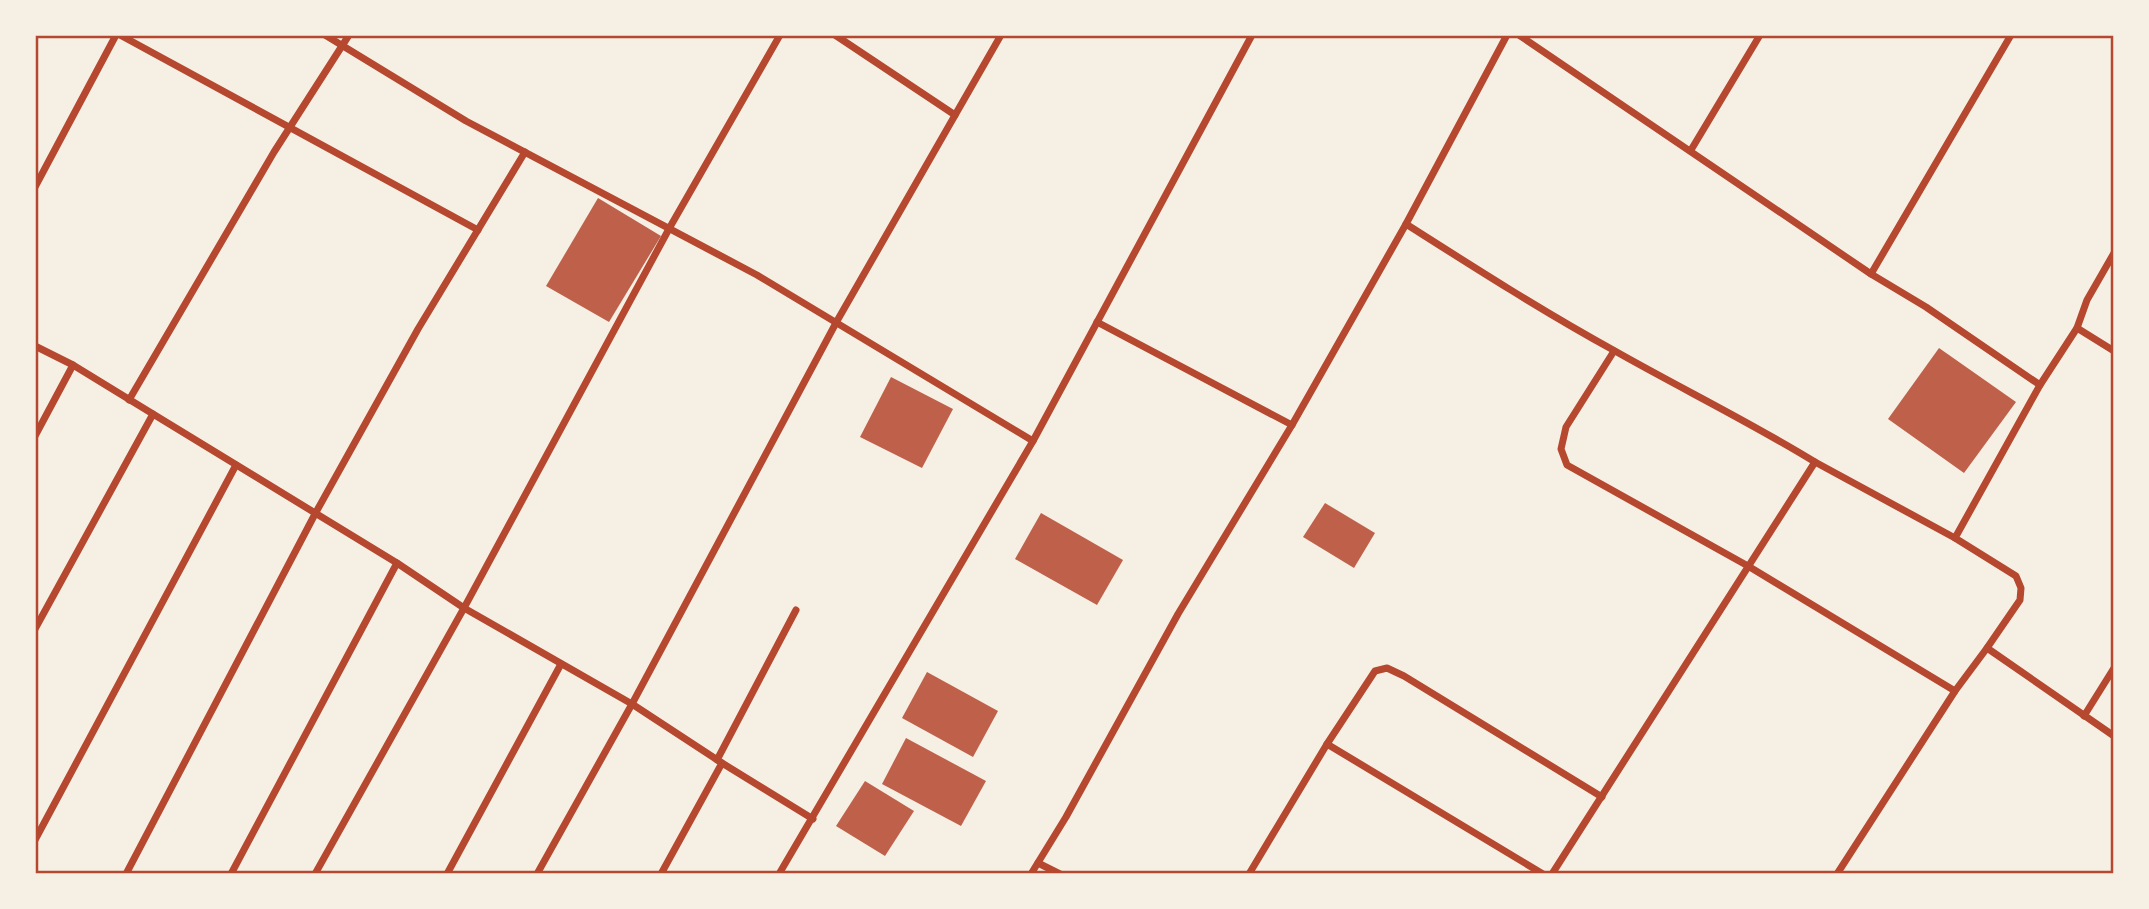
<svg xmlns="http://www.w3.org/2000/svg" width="2149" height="909" font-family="'DejaVu Sans',sans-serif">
<rect width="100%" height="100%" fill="#f6efe4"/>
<g fill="#bf614a">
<polygon points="598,198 661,236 609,322 546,286"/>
<polygon points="1939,348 2016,402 1964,473 1888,419"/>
<polygon points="891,377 953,409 922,468 860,437"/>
<polygon points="1325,503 1375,533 1354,568 1303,537"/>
<polygon points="1041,513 1123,560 1097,605 1015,559"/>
<polygon points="927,672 998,711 973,757 902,718"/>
<polygon points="906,738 986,781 961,826 882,784"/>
<polygon points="865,781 914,811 885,856 836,826"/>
</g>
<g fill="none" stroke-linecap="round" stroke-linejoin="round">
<g stroke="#b5482f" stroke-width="7">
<polyline points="120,35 478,230"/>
<polyline points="325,35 466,121 757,275 1033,441"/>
<polyline points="835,35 955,115"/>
<polyline points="1519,35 1871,274 1926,307 2040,385 2077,328 2087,300 2114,253"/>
<polyline points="1691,150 1760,35"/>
<polyline points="35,187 116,35"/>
<path d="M1406 224C1475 268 1544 312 1615 351 1682 389 1750 422 1815 462L1552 874"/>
<polyline points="1871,274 2011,35"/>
<polyline points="1097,322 1292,425"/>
<polyline points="2077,328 2114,351"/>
<polyline points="35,346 73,365 153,414 397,563 464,608 632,704 722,763 813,819"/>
<polyline points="1614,351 1566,427 1561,449 1567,465 1748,566 1955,691"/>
<polyline points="129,400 274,152 349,35"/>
<polyline points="35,436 73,365"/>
<polyline points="1815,462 1955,538"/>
<polyline points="35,629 153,414"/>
<polyline points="1987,648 2020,600 2021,588 2016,576 1955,538 2040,385"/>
<polyline points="2084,716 2114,668"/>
<polyline points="1327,744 1375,671 1387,668 1404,676 1602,797"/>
<polyline points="717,760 796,610"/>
<polyline points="35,840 236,465"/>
<polyline points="1038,863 1060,874"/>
<polyline points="126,874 315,514 418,329 525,152"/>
<polyline points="231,874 397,563"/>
<polyline points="315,874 464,608 670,227 780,35"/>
<polyline points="447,874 561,664"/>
<polyline points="537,874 632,704 837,321 1001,35"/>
<polyline points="661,874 722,763"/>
<polyline points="779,874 1033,441 1252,35"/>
<polyline points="1031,874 1066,817 1178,614 1292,425 1406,224 1507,35"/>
<polyline points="1249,874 1327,744 1543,874"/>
<polyline points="1837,874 1955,691 1987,648 2114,736"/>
</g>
</g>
<rect width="2149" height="909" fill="none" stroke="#f6efe4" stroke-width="74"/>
<rect x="37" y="37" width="2075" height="835" fill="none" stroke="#b5482f" stroke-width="2.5"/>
</svg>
